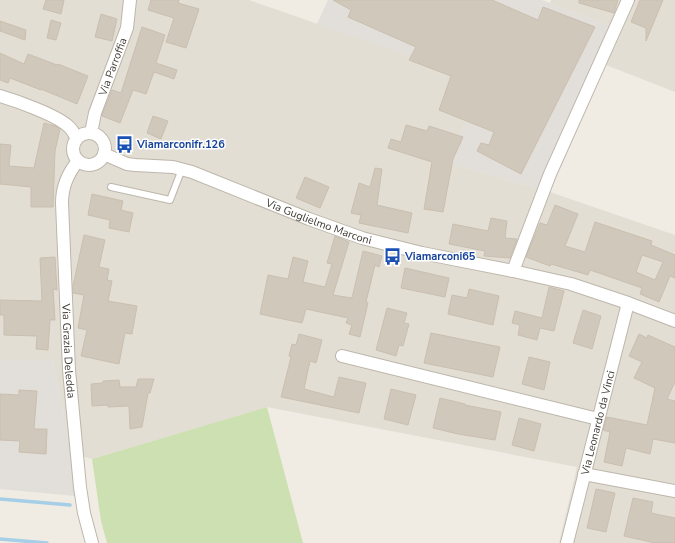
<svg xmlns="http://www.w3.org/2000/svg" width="675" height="543" font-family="'Nunito Sans',sans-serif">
<rect width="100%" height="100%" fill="#f0ece4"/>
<g fill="#e3ded3">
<polygon points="0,0 249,0 484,82 448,163 550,192 675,235 675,543 559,543 577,467 267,407 92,459 71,453 53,360 0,360"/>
<polygon points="551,0 675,0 675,92 606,65 617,28 550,3"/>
</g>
<g fill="#e2ded9">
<polygon points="328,0 542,0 617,28 606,65 550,192 448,163 483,82 317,24"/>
<polygon points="0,360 53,360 71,453 75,496 0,489"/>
</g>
<polygon fill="#cce0b1" points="267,407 303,543 107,543 101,521 92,459"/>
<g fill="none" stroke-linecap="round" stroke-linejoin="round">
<g stroke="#a6cee7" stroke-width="3.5">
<polyline points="0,499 70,505"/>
<polyline points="0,539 47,543"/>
</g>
</g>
<g fill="#d0c8bb" stroke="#cabfaf" fill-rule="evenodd">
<polygon points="46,0 64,0 61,14 43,9"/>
<polygon points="151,0 179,0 178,3 199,9 186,48 166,42 174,18 148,10"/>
<polygon points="333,0 492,0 538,20 543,7 595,27 521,174 477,151 481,143 489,145 494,132 439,110 451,76 409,60 416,47 348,17 351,10"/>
<polygon points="579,0 618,0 614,13 579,3"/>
<polygon points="640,0 663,0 646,41 646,28 631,22"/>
<polygon points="101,14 117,19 112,41 95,37"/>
<polygon points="51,20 61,23 56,40 47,38"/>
<polygon points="0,21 26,30 25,40 0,31"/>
<polygon points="142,27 165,35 156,63 177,70 174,79 154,72 146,94 133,90 120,123 102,116 102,115 112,90 121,93"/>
<polygon points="0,53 24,64 28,54 57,65 58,64 88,76 77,104 41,89 41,90 10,78 8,83 0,80"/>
<polygon points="153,116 168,121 161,139 147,133"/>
<polygon points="44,123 55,126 60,129 55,151 53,207 31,207 31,187 0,184 0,144 11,145 9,166 34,168"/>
<polygon points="406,125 427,131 429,126 463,137 453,159 443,212 424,209 432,162 388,148 391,139 401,142"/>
<polygon points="375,168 382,169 377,205 412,213 408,233 359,223 361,215 351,213 359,183 370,187"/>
<polygon points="305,177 329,187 320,208 296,198"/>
<polygon points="92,194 123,201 121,210 133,213 129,232 109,228 110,220 88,215"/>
<path d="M555 205 578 214 565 246 585 252 595 222 652 241 651 245 675 255V278L670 276 659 302 640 294 642 288 590 270 588 275 551 264 550 266 526 257 540 223 547 225ZM642 255 663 262 655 280 636 272Z"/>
<polygon points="491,218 507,221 505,238 517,239 510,258 484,256 485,251 449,244 453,224 488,231"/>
<polygon points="84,235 105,240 99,267 109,269 107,280 112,281 108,301 137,306 132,334 125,333 119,364 81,356 87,330 78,328 84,295 73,293 73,286"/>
<polygon points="335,236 349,242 333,295 352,298 363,251 382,256 379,267 375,265 366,302 368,303 360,337 349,334 352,325 346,323 348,318 306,309 302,323 260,314 268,275 288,279 293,257 308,261 303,282 325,287 332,264 327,263"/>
<polygon points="55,257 57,290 53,289 55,320 50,320 48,350 36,349 37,336 4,335 4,315 0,315 0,300 42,301 40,258"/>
<polygon points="405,268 449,278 445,297 401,288"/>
<polygon points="549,287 564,291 554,331 540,328 537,340 518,335 520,325 512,323 515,311 542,318"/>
<polygon points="469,289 499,296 493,325 448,314 452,295 467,298"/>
<polygon points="387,308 407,313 404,323 409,324 403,346 399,345 396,356 376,350"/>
<polygon points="583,310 601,316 592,349 573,343"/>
<polygon points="431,333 500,347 493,377 424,363"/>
<polygon points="299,334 322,340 316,363 310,361 304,389 334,397 339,377 366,383 359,413 281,397 291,357 289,356 292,344 296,345"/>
<polygon points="639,334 647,338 648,335 675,347 675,382 667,399 675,401 675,443 653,439 650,454 626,448 622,466 604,462 610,432 603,430 607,417 647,425 655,388 634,378 642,362 629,356"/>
<polygon points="529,357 550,362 544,390 522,384"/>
<polygon points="138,379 154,379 150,393 148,393 142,427 130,429 129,406 108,407 108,405 92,406 91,384 103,383 103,381 119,380 120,387 136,387"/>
<polygon points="391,389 416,395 408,425 384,419"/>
<polygon points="19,390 37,391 34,429 47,429 46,454 19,452 20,441 0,440 0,394 19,395"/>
<polygon points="440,398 465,404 465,405 501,412 495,440 458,434 433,428"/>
<polygon points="519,418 541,424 534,451 512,445"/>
<polygon points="596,489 615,493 606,532 587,528"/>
<polygon points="633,498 653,502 651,513 675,518 675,543 655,543 624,536"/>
</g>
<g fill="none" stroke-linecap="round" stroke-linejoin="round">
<defs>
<polyline id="service" points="111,187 170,200 182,169"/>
<g id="minor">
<path d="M0 96C17 101 56 115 68 126 72 129 74 134 77 138"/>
<path id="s1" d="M91 133 95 113 127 28 130 0"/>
<circle cx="89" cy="149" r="16"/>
<path id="s2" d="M104 154 127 164 135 165 173 167 192 172 309 219 362 238 422 253 513 271 571 284 628 303 675 321"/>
<path id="s3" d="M78 161C68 173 62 186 62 203L69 370 80 487 84 513 92 543"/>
<polyline points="513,271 550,174 628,0"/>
<polyline points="342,356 598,419"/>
<polyline points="584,474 675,491"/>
<path id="s4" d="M567 543 628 303"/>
</g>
</defs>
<use href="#service" stroke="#bdb6ab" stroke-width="8"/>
<use href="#minor" stroke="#bdb6ab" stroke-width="14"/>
<use href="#service" stroke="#fff" stroke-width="6"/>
<use href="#minor" stroke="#fff" stroke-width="12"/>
</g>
<defs>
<symbol id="bus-bare" viewBox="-9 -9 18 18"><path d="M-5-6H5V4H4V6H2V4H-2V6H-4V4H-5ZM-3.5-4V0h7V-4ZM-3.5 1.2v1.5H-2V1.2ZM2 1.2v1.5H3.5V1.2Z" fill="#1a4fb4" stroke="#fff" stroke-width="2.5" paint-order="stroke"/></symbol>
</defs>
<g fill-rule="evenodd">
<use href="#bus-bare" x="112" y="132" width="25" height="25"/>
<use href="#bus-bare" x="380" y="244" width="25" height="25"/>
</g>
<g text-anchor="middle" stroke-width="3" stroke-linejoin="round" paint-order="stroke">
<g font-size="11" fill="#413c35" stroke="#fff">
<text dy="4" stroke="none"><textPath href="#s1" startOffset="70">Via Parroffia</textPath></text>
<text dy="4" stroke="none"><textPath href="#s2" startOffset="227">Via Guglielmo Marconi</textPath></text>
<text dy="4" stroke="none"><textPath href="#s3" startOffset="194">Via Grazia Deledda</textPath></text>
<text dy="4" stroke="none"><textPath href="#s4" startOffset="124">Via Leonardo da Vinci</textPath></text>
</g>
<g font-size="11" font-weight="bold" fill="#164399" stroke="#fff" text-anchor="start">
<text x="137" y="148">Viamarconifr.126</text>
<text x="405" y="260">Viamarconi65</text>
</g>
</g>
</svg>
